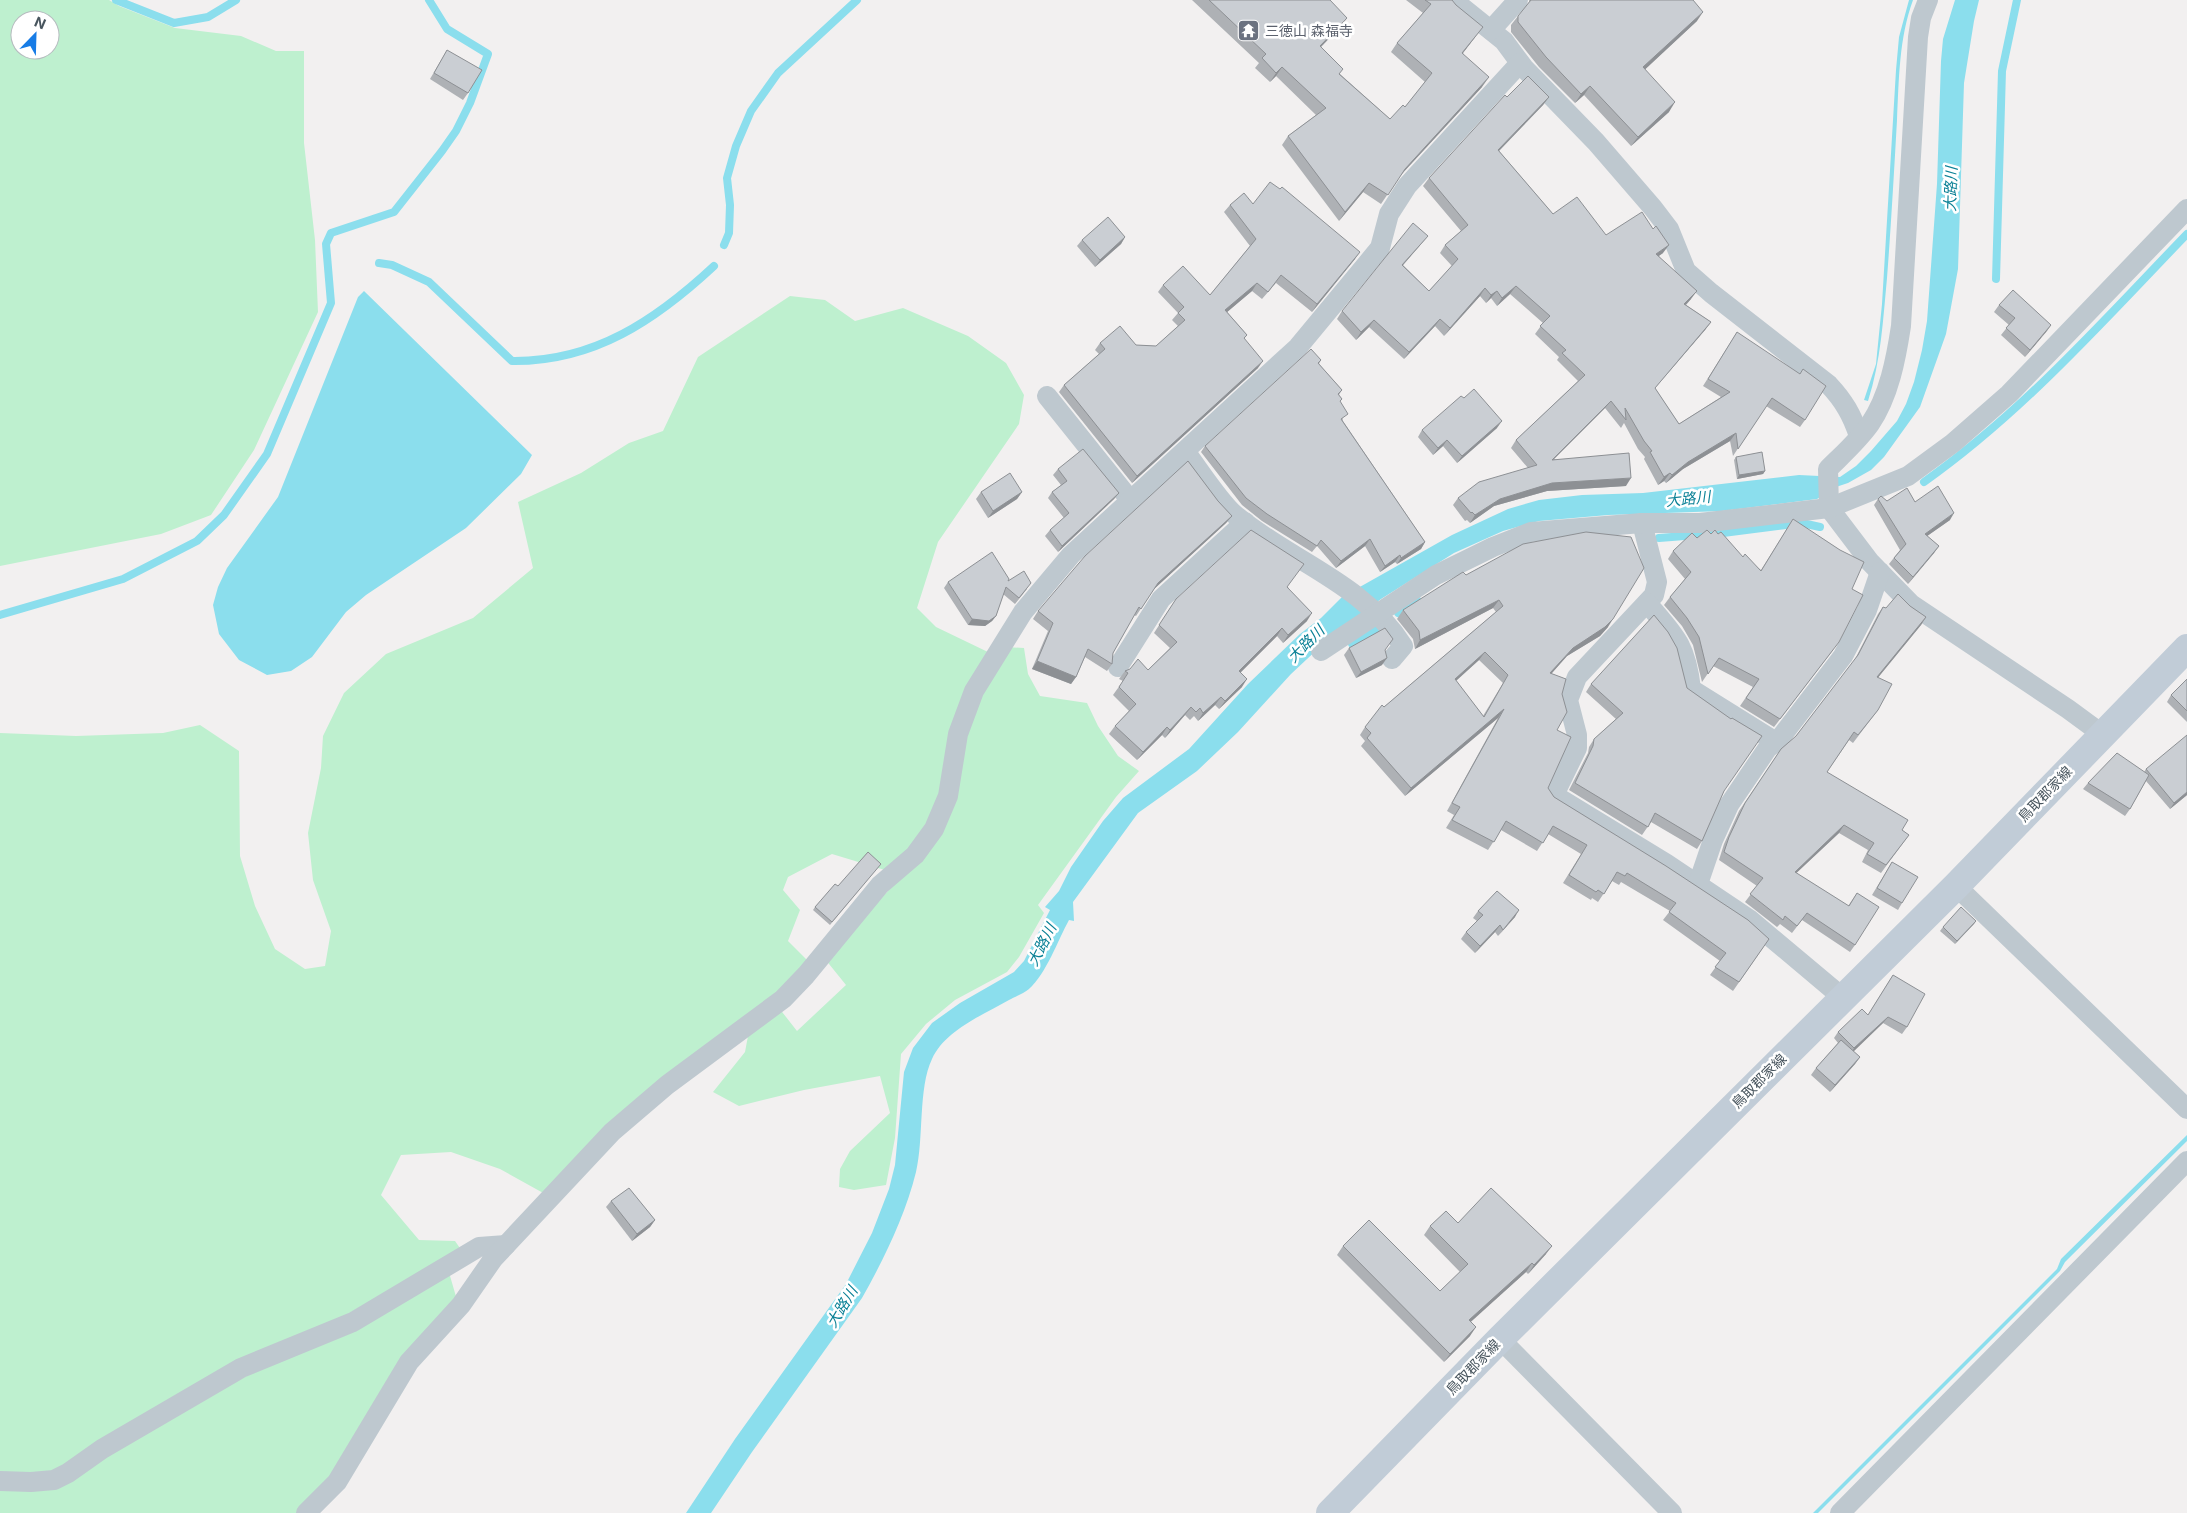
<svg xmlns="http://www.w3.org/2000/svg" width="2187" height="1513" font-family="Inter,'Noto Sans JP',sans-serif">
<rect width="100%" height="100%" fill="#f2f0f0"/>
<g fill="#bef0cf" fill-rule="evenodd">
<path d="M0 0H109L119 6 175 28 241 36 276 51H304V143L315 240 318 312 254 450 211 515 161 534 0 566ZM20 20H50V50H20Z"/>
<polygon points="790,296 825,300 855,321 903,308 968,336 1006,363 1024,395 1019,424 938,542 917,608 936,627 990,653 945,789 925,832 888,871 832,854 788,877 783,890 800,910 788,941 809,962 803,971 545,1194 500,1169 451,1152 401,1155 381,1195 419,1240 455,1241 462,1251 66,1469 0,1478 0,733 76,736 163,733 200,725 239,751 240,856 255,906 275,949 305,969 325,966 331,931 313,880 308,833 321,768 323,736 344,693 386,654 473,618 533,568 518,502 581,473 629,443 663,431 698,357"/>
<polygon points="1005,647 1024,648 1028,674 1040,696 1087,703 1098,726 1118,756 1139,771 1116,797 1038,905 1044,913 1019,957 1007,972 955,1000 926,1024 901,1054 895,1138 886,1185 854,1190 839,1187 840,1169 850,1151 890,1113 880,1076 804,1090 739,1106 713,1092 745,1052 748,1036 779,1008 797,1031 846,985 825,959 913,864 964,728"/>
<polygon points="448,1269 457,1300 332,1478 301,1513 0,1513 0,1486 29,1487 113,1447"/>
</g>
<g fill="#8bdeed">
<path d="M1909 0H1913C1899 38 1899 79 1897 120 1894 173 1891 226 1887 278 1883 320 1881 361 1868 401L1864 400 1876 364 1882 304 1896 70 1899 37Z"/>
<path d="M1955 0H1979L1974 21 1964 83 1958 269 1946 334 1920 407 1884 457 1871 470 1848 483 1836 487 1817 499 1722 511 1608 515 1539 521 1503 531 1454 553 1381 599 1322 645 1291 674 1238 732 1197 771 1138 813 1073 902 1074 921 1069 920C1058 940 1046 974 1029 989 1024 993 1015 997 1009 1000 983 1015 945 1030 932 1059 918 1088 924 1139 916 1172 905 1216 884 1259 862 1298L752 1452 711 1513H686L735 1439 846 1284 872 1233 889 1189 895 1165 904 1072 913 1048 932 1023 960 1003 1014 972 1024 961 1050 910 1045 907 1059 891 1071 867 1103 821 1123 798 1189 749 1248 684 1300 634 1321 618 1342 597 1452 535 1508 509 1539 500 1582 495 1643 493 1799 475 1840 477 1856 466 1871 451 1897 421 1906 404 1914 382 1922 350 1927 321 1937 184 1941 61 1943 39Z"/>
<polygon points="364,291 532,455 521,474 466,528 366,595 346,612 312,657 291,671 267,675 239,660 219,634 213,605 218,587 227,568 278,497 358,297"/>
<polygon points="2187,1135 2187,1141 2065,1262 2060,1271 1818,1513 1813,1513 2057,1269 2061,1259"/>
</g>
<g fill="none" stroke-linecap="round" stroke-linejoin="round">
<g stroke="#8bdeed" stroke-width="8">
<polyline points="116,0 174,23 208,17 236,0"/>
<polyline points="724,245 729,233 730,205 727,178 736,146 751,111 778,73 857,0"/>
<path d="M379 263 392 265 429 282 512 361C594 362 656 320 714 266"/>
<polyline points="1996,279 2002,71 2017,0"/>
<path d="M1924 482C2023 412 2103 321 2187 234"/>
<polyline points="1659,538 1723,533 1802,523 1820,527"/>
<polyline points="1398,613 1418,601"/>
<polyline points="0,615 123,579 197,541 224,515 267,454 331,303 326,244 331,233 394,212 442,151 456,131 470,103 488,54 447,29 429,0"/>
<polyline points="1352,644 1379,628"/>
</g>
<g stroke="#bec8cf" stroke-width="20">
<path d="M1453 0 1504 41 1524 68 1596 142 1653 208 1669 229 1686 271 1711 293 1829 385C1844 401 1852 415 1859 436"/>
<path d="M1928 0 1921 18 1918 37 1901 326C1896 359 1889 396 1870 424 1858 441 1842 455 1828 469L1829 508 1870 562 1911 604 2068 709 2102 734"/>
<polyline points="1491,30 1518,0"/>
<polyline points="1047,396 1131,501"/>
<path d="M1185 451C1198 468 1219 501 1234 514 1288 560 1364 583 1403 646L1392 659"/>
<polyline points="1642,523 1657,582 1654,595 1577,677 1568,700 1577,735 1577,748 1554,795 1667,864 1749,919 1842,997"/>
<path d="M1647 603C1675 636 1686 644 1691 689L1776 742"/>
<polyline points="1321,651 1436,575 1493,547 1531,532 1642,523 1700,523 1829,508 1908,476 1953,443 2009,394 2187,209"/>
<polyline points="1118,667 1161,599 1245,522"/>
<polyline points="1698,884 1713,840 1729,805 1767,749 1781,737 1843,656 1867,610 1880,572"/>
<polyline points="1956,886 2187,1109"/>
<polyline points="1500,1339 1672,1513"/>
<polyline points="0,1481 31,1482 54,1480 68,1473 102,1449 241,1368 353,1322 479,1247 506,1245"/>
<polyline points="306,1513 337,1482 409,1362 461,1305 493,1259 612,1132 667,1085 783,999 806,975 880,885 915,855 934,829 948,796 958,734 974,691 1023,612 1071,555 1298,347 1380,248 1389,214 1407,186 1520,63"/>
<polyline points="1840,1513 2187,1161"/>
</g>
<polyline stroke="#c1ccd7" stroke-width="28" points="1330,1513 1500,1339 1956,886 2187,648"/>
</g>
<g fill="#aeb1b5" fill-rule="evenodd">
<polygon points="1192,0 1330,0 1340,27 1321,47 1340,74 1390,119 1405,107 1425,82 1391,52 1397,43 1423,13 1406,0 1452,0 1476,36 1463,53 1482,87 1400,176 1381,204 1363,192 1339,221 1282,145 1288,136 1316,115 1276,76 1270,82 1255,68 1259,63"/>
<polygon points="1529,0 1693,0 1697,21 1645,69 1669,112 1631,146 1584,95 1575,103 1539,67 1511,32 1511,25 1529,2"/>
<polygon points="447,50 468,93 463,100 430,79"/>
<polygon points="1507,97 1549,97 1543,105 1499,151 1553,214 1606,235 1663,253 1659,256 1691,299 1686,305 1711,322 1705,330 1655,388 1679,424 1721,397 1703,386 1737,332 1805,420 1800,427 1766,406 1733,456 1730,441 1683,469 1666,483 1664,481 1658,485 1644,459 1645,457 1638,449 1624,423 1621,428 1605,408 1554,459 1626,486 1547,491 1494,506 1470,523 1467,520 1465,521 1453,505 1458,498 1528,468 1511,448 1516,440 1578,381 1557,360 1559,357 1535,334 1543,323 1510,294 1497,306 1491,298 1486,303 1480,296 1444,336 1435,326 1404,359 1369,327 1356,340 1337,319 1342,311 1428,236 1422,243 1403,265 1429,291 1452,266 1440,253 1445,245 1461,231 1423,186 1429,178"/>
<polygon points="1253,204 1355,259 1312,312 1276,283 1262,299 1252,291 1227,312 1247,335 1244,339 1258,368 1132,483 1059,392 1064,385 1099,354 1095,350 1100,343 1156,346 1178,326 1172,320 1178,313 1158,292 1163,285 1210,295 1250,246 1224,212 1230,205"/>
<polygon points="1125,237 1121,244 1095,267 1077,246 1082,240"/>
<polygon points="1999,305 2051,325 2025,357 2001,335 2009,325 1994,312"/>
<polygon points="1321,360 1319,364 1342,390 1339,395 1342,399 1340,402 1343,421 1425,542 1421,549 1397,564 1395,562 1380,572 1365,546 1336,568 1317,546 1312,552 1262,521 1242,505 1201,452 1205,446"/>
<polygon points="1497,428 1457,463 1443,446 1433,455 1418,437 1422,430"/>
<polygon points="1736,457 1765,471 1763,474 1737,479 1734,460"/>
<polygon points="1058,469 1119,493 1114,499 1058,552 1045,536 1050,530 1064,518 1048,498 1052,492 1061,485 1053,475"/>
<polygon points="981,492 1022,492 1017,499 988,518 976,499"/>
<polygon points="1878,499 1887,501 1915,502 1950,520 1927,536 1939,546 1934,553 1908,584 1889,564 1900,550 1874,505"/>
<polygon points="1218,501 1232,516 1226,523 1154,589 1136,616 1134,615 1113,653 1112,664 1107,671 1085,657 1076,677 1071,684 1032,669 1048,631 1033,619 1038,611"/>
<polygon points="1793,519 1852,589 1833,650 1774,727 1740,706 1753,687 1713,666 1702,682 1693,645 1682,626 1664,605 1670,597 1685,579 1668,559 1673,551 1697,538 1711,534 1761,570"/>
<path d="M1466 575 1608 627 1600 636 1567 656 1551 674 1562 694 1548 788 1554 797 1769 939 1733 991 1710 975 1720 961 1663 920 1670 911 1621 882 1619 885 1612 881 1598 902 1592 898 1591 900 1563 883 1581 854 1548 834 1537 851 1501 830 1488 850 1446 828 1454 815 1447 811 1498 718 1405 796 1361 746 1365 741 1360 735 1365 727 1384 707 1496 612 1493 608 1415 649 1413 639 1397 619 1403 610ZM1479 660 1503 683 1483 716 1456 681Z"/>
<polygon points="1008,581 1027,589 1015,604 1003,594 996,616 992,621 985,626 968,625 944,588 948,582"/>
<polygon points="1288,587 1307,621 1283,643 1277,636 1241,672 1242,687 1219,709 1215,705 1198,721 1194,716 1190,720 1185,715 1165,738 1162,735 1137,760 1109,734 1115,726 1129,711 1113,695 1123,681 1119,679 1125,671 1148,670 1170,648 1154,633 1176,599"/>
<polygon points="1910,606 1926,617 1921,625 1878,677 1878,710 1853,743 1849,740 1827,772 1902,830 1909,835 1881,873 1862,862 1868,850 1839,833 1796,873 1848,906 1857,893 1855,945 1850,952 1802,920 1792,933 1780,924 1777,927 1745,902 1757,886 1719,860 1724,844 1739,811 1781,749 1796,736 1854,661 1878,614 1883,607 1886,608"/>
<polygon points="1349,648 1385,650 1382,665 1356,678 1344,655"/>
<polygon points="2187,679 2187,722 2167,702 2171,695"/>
<polygon points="1591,684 1687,688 1724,791 1702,841 1697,849 1651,822 1642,835 1569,790 1588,753 1589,747 1594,739 1616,719 1586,692"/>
<polygon points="2146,769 2187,795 2170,809 2146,781 2130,809 2125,816 2083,789 2088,783 2144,772"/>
<polygon points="1892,862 1902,903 1898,910 1872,895"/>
<polygon points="878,867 830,925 813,910 815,907 838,886"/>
<polygon points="1478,911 1515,917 1498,936 1495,932 1475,953 1461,939 1466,932 1477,921 1473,918"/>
<polygon points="1976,921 1955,944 1940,931 1943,927"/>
<polygon points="1893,975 1907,1027 1902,1034 1883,1023 1853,1051 1860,1057 1855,1064 1830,1092 1811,1075 1816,1068 1838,1043 1834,1038 1838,1032 1868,1015"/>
<polygon points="611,1201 655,1220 650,1227 632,1241 606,1207"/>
<polygon points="1458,1223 1546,1254 1528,1274 1526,1272 1471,1321 1470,1336 1444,1362 1337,1255 1343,1246 1440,1291 1460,1272 1424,1235 1430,1226"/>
</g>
<g fill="#8d9094">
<polygon points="1703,12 1697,21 1637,77 1643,67"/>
<polygon points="1347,18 1340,27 1313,55 1320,46"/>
<polygon points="1483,27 1476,36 1456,62 1462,53"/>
<polygon points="1282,67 1276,76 1270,82 1276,73"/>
<polygon points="1489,77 1482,87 1398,178 1405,169"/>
<polygon points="1590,86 1584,95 1575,103 1581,94"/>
<polygon points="1549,97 1543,105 1493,157 1498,150"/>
<polygon points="1675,102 1669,112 1631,146 1638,137"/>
<polygon points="1369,183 1363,192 1339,221 1345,212"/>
<polygon points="1428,236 1422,243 1397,272 1402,265"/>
<polygon points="1125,237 1121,244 1095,267 1100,260"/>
<polygon points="1669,245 1663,253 1651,261 1656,254"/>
<polygon points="1360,252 1355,259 1312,312 1317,304"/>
<polygon points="1257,283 1252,291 1220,318 1225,310"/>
<polygon points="1516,286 1510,294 1497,306 1502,298"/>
<polygon points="1485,288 1480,296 1444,336 1450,328"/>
<polygon points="1497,291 1491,298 1486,303 1491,295"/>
<polygon points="1697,291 1691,299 1679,312 1684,304"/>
<polygon points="1440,319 1435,326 1404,359 1409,352"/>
<polygon points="1374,320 1369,327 1356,340 1361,332"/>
<polygon points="1711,322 1705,330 1649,395 1655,388"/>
<polygon points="2051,325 2047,331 2025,357 2030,350"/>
<polygon points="1263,361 1258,368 1132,483 1137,476"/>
<polygon points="1611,401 1605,408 1546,467 1552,460"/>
<polygon points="1502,421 1497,428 1457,463 1462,456"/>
<polygon points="1736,433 1730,441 1683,469 1666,483 1672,475 1688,462"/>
<polygon points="1447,440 1443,446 1433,455 1438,448"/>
<polygon points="1765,471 1763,474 1737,479 1739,475"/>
<polygon points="1670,473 1664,481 1658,485 1664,477"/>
<polygon points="1631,478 1626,486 1547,491 1494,506 1470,523 1475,515 1500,499 1552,483"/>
<polygon points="1022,492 1017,499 988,518 993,511"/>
<polygon points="1119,493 1114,499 1058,552 1062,546"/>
<polygon points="1954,513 1950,520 1920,541 1925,534"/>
<polygon points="1232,516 1226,523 1153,590 1158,583"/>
<polygon points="1370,539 1365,546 1336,568 1341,561"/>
<polygon points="1425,542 1421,549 1397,564 1401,558"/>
<polygon points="1939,546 1934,553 1908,584 1913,577"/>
<polygon points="1400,555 1395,562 1380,572 1385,566"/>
<polygon points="1499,600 1493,608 1415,649 1420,640"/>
<polygon points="1312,613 1307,621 1283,643 1288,635"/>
<polygon points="996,616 992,621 985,626 968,625 972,619"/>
<polygon points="1926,617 1921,625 1872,685 1877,677"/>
<polygon points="1613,619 1608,627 1600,636 1567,656 1544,682 1550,673 1573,648"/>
<polygon points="1282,628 1277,636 1234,679 1239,671"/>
<polygon points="1485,652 1479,660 1449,687 1455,679"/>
<polygon points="1387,658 1382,665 1356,678 1361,672"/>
<polygon points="1037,661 1076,677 1071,684 1032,669"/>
<polygon points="1247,679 1242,687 1219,709 1225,701"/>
<polygon points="1221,697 1215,705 1198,721 1203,713"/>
<polygon points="1191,707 1185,715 1165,738 1170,730"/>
<polygon points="1504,709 1498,718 1405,796 1411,788"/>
<polygon points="1167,727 1162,735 1137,760 1143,752"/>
<polygon points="2187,792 2187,795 2170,809 2174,803"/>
<polygon points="1844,825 1839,833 1789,880 1795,872"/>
<polygon points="1519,910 1515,917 1498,936 1503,930"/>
<polygon points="1976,921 1974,924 1955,944 1957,941"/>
<polygon points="1500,925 1495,932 1475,953 1480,946"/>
<polygon points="1888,1017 1883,1023 1850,1055 1854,1048"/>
<polygon points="1860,1057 1855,1064 1830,1092 1835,1085"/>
<polygon points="655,1220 650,1227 632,1241 637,1234"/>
<polygon points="1552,1246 1546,1254 1528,1274 1534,1265"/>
<polygon points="1532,1263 1526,1272 1463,1329 1469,1320"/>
<polygon points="1476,1327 1470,1336 1444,1362 1450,1354"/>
</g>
<g fill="#caced3" stroke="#8d9094" fill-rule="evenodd">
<polygon points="1209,0 1330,0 1347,18 1320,46 1343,69 1339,74 1390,119 1403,105 1405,107 1432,73 1397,43 1431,4 1425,0 1452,0 1456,5 1483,27 1462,53 1489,77 1405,169 1388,195 1369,183 1345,212 1288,136 1326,108 1282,67 1276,73 1262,58 1266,54"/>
<polygon points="1531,0 1693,0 1703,12 1643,67 1675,102 1638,137 1590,86 1581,94 1546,57 1518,22 1518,16"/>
<polygon points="447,50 482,70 468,93 434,73"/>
<polygon points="1528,76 1549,97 1498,150 1553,214 1577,197 1606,235 1642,212 1653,229 1656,226 1669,245 1656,254 1697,291 1684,304 1711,322 1655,388 1679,424 1730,392 1708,379 1737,332 1800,374 1803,369 1826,386 1805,420 1772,398 1738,449 1736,433 1688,462 1672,475 1670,473 1664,477 1650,452 1652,451 1644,441 1625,408 1626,420 1611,401 1552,460 1629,453 1631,478 1552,483 1500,499 1475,515 1472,512 1471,513 1458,498 1479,482 1537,465 1516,440 1585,375 1562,353 1566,350 1540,326 1550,316 1516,286 1502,298 1497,291 1491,295 1485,288 1450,328 1440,319 1409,352 1374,320 1361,332 1342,311 1413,223 1428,236 1402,265 1429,291 1458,259 1445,245 1468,225 1429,178 1505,95 1507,97"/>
<polygon points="1270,182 1280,189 1282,187 1360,252 1317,304 1281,275 1268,292 1257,283 1225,310 1247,335 1244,338 1263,361 1137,476 1064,385 1105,349 1100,343 1120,326 1136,345 1156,346 1185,320 1178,313 1184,307 1163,285 1183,266 1210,295 1256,239 1230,205 1244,193 1253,204"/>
<polygon points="1108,217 1125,237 1100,260 1082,240"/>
<polygon points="2013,290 2051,325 2030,350 2006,328 2015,318 1999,305"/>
<polygon points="1311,349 1321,360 1318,363 1342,390 1338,394 1342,399 1340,401 1348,414 1341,419 1425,542 1401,558 1400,555 1385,566 1370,539 1341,561 1321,540 1317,546 1267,514 1246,498 1205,446"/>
<polygon points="1474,389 1502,421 1462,456 1447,440 1438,448 1422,430 1461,396 1464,398"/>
<polygon points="1083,449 1119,493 1062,546 1050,530 1069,513 1052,492 1067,481 1058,469"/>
<polygon points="1762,452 1765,471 1739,475 1736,457"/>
<polygon points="1188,461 1218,501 1232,516 1158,583 1141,609 1139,607 1113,653 1112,664 1088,649 1076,677 1037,661 1053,623 1038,611 1085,556"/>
<polygon points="1010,473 1022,492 993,511 981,492"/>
<polygon points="1938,486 1954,513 1925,534 1939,546 1913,577 1894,558 1906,544 1878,499 1881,496 1887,501 1907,488 1915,502"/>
<polygon points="1793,519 1840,550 1864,562 1852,589 1863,595 1839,642 1780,719 1746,698 1759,679 1719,658 1708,674 1699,637 1687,618 1670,597 1691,572 1673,551 1692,533 1697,538 1707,530 1711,534 1715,530 1718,534 1721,532 1743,557 1745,554 1761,571"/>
<polygon points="1251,530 1304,564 1287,587 1312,613 1288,635 1282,628 1239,671 1247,679 1225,701 1221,697 1203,713 1200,708 1196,712 1191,707 1170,730 1167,727 1143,752 1115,726 1136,704 1119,687 1128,673 1125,671 1130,669 1138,659 1148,670 1177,642 1159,625 1176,599"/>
<path d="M1586 532 1631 537 1644 568 1613 619 1605 627 1573 648 1550 673 1566 679 1562 694 1567 712 1557 730 1571 737 1548 788 1554 797 1666 866 1748 920 1769 939 1739 982 1715 967 1726 953 1669 912 1676 903 1627 873 1625 876 1617 872 1604 894 1598 890 1596 892 1569 875 1587 845 1553 826 1543 843 1506 821 1494 842 1452 820 1460 807 1452 803 1504 709 1411 788 1367 738 1371 733 1365 727 1382 705 1384 707 1503 606 1499 600 1420 640 1419 631 1403 610 1463 572 1466 575 1523 544ZM1485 652 1508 675 1484 717 1455 679Z"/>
<polygon points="992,552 1009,579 1008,581 1024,571 1031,583 1019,598 1006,587 996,616 989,621 972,619 948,582"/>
<polygon points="1898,594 1910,606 1926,617 1877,677 1892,684 1878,710 1858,735 1854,732 1827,772 1908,820 1902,830 1909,835 1886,865 1867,854 1874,843 1844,825 1795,872 1849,906 1857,893 1879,907 1855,945 1807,913 1797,926 1785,916 1783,920 1750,894 1763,878 1724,852 1729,837 1745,803 1781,749 1796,736 1858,655 1883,607 1886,608"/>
<polygon points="1654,615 1668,632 1677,648 1687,688 1731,719 1732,718 1762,736 1724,791 1702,841 1655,813 1648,827 1575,783 1593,746 1594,739 1623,713 1591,684"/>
<polygon points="1385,628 1393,639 1385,650 1387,658 1361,672 1349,648"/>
<polygon points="2187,679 2187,711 2171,695"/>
<polygon points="2187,735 2187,792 2174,803 2146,769"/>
<polygon points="2117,753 2149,775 2130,809 2088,783"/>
<polygon points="868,852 881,864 832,922 815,907 835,884 838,886"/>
<polygon points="1892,862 1918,877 1902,903 1877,888"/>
<polygon points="1497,891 1519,910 1503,930 1500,925 1480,946 1466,932 1483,915 1478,911"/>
<polygon points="1961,907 1976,921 1957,941 1943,927"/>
<polygon points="1893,975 1925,994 1907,1027 1888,1017 1854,1048 1838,1032 1862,1009 1868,1015"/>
<polygon points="1841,1040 1860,1057 1835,1085 1816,1068"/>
<polygon points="629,1188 655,1220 637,1234 611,1201"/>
<polygon points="1491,1188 1552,1246 1534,1265 1532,1263 1469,1320 1476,1327 1450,1354 1343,1246 1369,1220 1440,1291 1468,1264 1430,1226 1446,1211 1458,1223"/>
</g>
<defs>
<symbol id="temple-square" viewBox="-11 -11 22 22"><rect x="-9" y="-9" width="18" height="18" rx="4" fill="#6b7280" stroke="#fff"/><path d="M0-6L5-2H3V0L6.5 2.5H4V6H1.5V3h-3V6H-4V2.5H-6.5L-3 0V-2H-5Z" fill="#fff"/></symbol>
</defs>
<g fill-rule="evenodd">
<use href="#temple-square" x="1236" y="18" width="25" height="25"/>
</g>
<g text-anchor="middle" stroke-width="5" stroke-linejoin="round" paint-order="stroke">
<g font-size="14" fill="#5b616d" stroke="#fff" text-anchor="start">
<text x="1265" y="36">三徳山 森福寺</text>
</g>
<g font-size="14" fill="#48555e" stroke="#fff">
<text transform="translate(2045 794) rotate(-46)" y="5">鳥取郡家線</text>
<text transform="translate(1759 1081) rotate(-45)" y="5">鳥取郡家線</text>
<text transform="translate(1473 1367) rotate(-46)" y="5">鳥取郡家線</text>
</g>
<g font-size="15" font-style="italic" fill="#0b8196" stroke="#fff">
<text transform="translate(1951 189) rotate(-88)" y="5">大路川</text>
<text transform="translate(1688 499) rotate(-6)" y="5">大路川</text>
<text transform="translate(1306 644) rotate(-45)" y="5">大路川</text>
<text transform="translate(1042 945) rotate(-63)" y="5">大路川</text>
<text transform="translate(842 1307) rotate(-59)" y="5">大路川</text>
</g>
</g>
<g transform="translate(35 35) rotate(23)"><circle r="24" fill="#ffffff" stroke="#b6bbbf"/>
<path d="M0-4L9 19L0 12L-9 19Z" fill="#177ce6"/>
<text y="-8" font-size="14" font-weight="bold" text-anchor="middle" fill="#48555e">N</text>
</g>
</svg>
